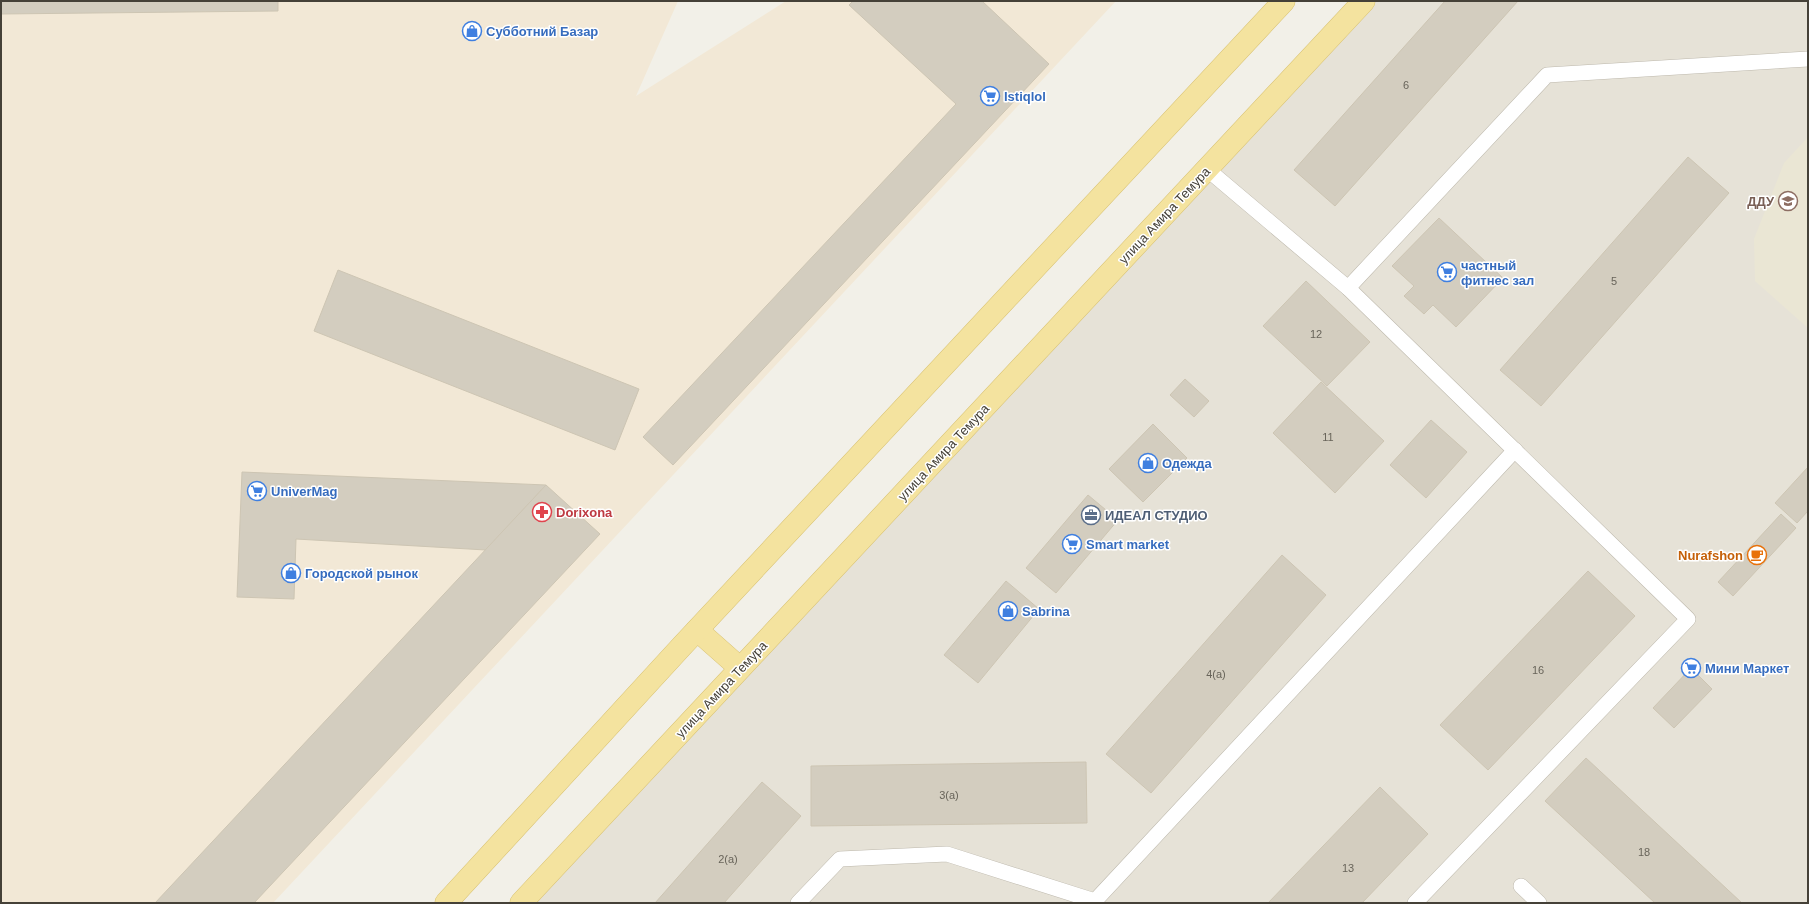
<svg xmlns="http://www.w3.org/2000/svg" width="1809" height="904" font-family="Arial,sans-serif">
<rect width="100%" height="100%" fill="#f2f0e8"/>
<polygon fill="#e6e2d7" points="1364,1 1808,1 1808,903 521,903"/>
<polygon fill="#f2e8d6" points="1,1 678,1 636,96 786,1 1116,1 273,903 1,903"/>
<polygon fill="#eae6d4" points="1808,137 1808,328 1755,281 1754,239 1784,163"/>
<g fill="#d3cdbf" stroke="#cdc5b3">
<polygon points="1,1 278,1 278,11 1,14"/>
<polygon points="853,1 982,1 1049,64 673,465 643,437 956,104 849,5"/>
<polygon points="1445,1 1518,1 1335,206 1294,170"/>
<polygon points="1688,157 1729,193 1541,406 1500,370"/>
<polygon points="1439,218 1503,278 1456,327 1433,305 1424,314 1404,296 1414,286 1392,266"/>
<polygon points="338,270 639,389 615,450 314,331"/>
<polygon points="1306,281 1370,342 1327,386 1263,326"/>
<polygon points="1185,379 1209,401 1194,417 1170,395"/>
<polygon points="1321,382 1384,441 1335,493 1273,433"/>
<polygon points="1431,420 1467,452 1426,498 1390,465"/>
<polygon points="1153,424 1187,458 1143,502 1109,469"/>
<polygon points="1808,467 1808,511 1797,523 1775,503"/>
<polygon points="242,472 546,485 486,550 296,539 294,599 237,597"/>
<polygon points="546,485 600,534 254,903 155,903"/>
<polygon points="1088,495 1118,520 1056,593 1026,568"/>
<polygon points="1781,514 1796,528 1733,596 1718,582"/>
<polygon points="1282,555 1326,595 1151,793 1106,754"/>
<polygon points="1588,571 1635,616 1488,770 1440,725"/>
<polygon points="1006,581 1039,609 978,683 944,655"/>
<polygon points="1691,668 1712,689 1674,728 1653,708"/>
<polygon points="1586,758 1742,903 1655,903 1545,801"/>
<polygon points="1086,762 1087,823 811,826 811,766"/>
<polygon points="762,782 801,816 724,903 655,903"/>
<polygon points="1380,787 1428,834 1362,903 1268,903"/>
</g>
<g fill="none" stroke-linecap="round" stroke-linejoin="round">
<defs>
<g id="lane">
<polyline points="1207,169 1348,288 1547,75 1808,59"/>
<polyline points="1348,288 1688,619 1415,903"/>
<polyline points="1521,886 1539,903"/>
<polyline points="798,903 840,859 947,854 1095,901"/>
<polyline points="1093,903 1515,450"/>
</g>
<g id="primary">
<polyline points="697,630 740,668"/>
<polyline points="446,903 681,647 1284,1"/>
<polyline points="521,903 1364,1"/>
</g>
</defs>
<use href="#lane" stroke="#bdb8ac" stroke-width="16"/>
<use href="#primary" stroke="#d8c171" stroke-width="23"/>
<use href="#lane" stroke="#fff" stroke-width="15"/>
<use href="#primary" stroke="#f4e39f" stroke-width="22"/>
</g>
<defs>
<symbol id="shop-ring" viewBox="-11 -11 22 22"><circle r="9.5" fill="#fff" stroke="#3f7fe0" stroke-width="1.5"/><path d="M-5-2.5h2.3a2.7 3.5 0 0 1 5.4 0H5L5.5 6h-11ZM-1.5-2.5h3a1.5 2.3 0 0 0-3 0Z" fill="#3f7fe0"/></symbol>
<symbol id="supermarket-ring" viewBox="-11 -11 22 22"><circle r="9.5" fill="#fff" stroke="#3f7fe0" stroke-width="1.5"/><path d="M-6-5.5h2.5l.6 2H6L4.5 2H-2.5L-4.4-4H-6ZM-1.5 3.2a1.3 1.3 0 1 0 .1 0ZM3 3.2a1.3 1.3 0 1 0 .1 0Z" fill="#3f7fe0"/></symbol>
<symbol id="school-ring" viewBox="-11 -11 22 22"><circle r="9.5" fill="#fff" stroke="#8d6e63" stroke-width="1.5"/><path d="M0-5L7-2L0 1L-7-2ZM-4 1L0 2.5L4 1V4Q0 6-4 4Z" fill="#8d6e63"/></symbol>
<symbol id="pharmacy-ring" viewBox="-11 -11 22 22"><circle r="9.5" fill="#fff" stroke="#e0444e" stroke-width="1.5"/><path d="M-2-6h4v4h4v4h-4v4h-4v-4h-4v-4h4Z" fill="#e0444e"/></symbol>
<symbol id="office-ring" viewBox="-11 -11 22 22"><circle r="9.5" fill="#fff" stroke="#5c6f8a" stroke-width="1.5"/><path d="M-6-3h4V-5.5h4V-3h4V5H-6ZM-1-4.5V-3h2v-1.5ZM-6 0V1H6V0Z" fill="#5c6f8a"/></symbol>
<symbol id="cafe-ring" viewBox="-11 -11 22 22"><circle r="9.5" fill="#fff" stroke="#e8710a" stroke-width="1.5"/><path d="M-5.5-4.5H6V0H3Q3 3.5 0 3.5H-2.5Q-5.5 3.5-5.5 0ZM3-3.2v2h1.7v-2ZM-6 4.5H4V6H-6Z" fill="#e8710a"/></symbol>
</defs>
<g fill-rule="evenodd">
<use href="#shop-ring" x="461" y="20" width="22" height="22"/>
<use href="#supermarket-ring" x="979" y="85" width="22" height="22"/>
<use href="#school-ring" x="1777" y="190" width="22" height="22"/>
<use href="#supermarket-ring" x="1436" y="261" width="22" height="22"/>
<use href="#shop-ring" x="1137" y="452" width="22" height="22"/>
<use href="#supermarket-ring" x="246" y="480" width="22" height="22"/>
<use href="#pharmacy-ring" x="531" y="501" width="22" height="22"/>
<use href="#office-ring" x="1080" y="504" width="22" height="22"/>
<use href="#supermarket-ring" x="1061" y="533" width="22" height="22"/>
<use href="#cafe-ring" x="1746" y="544" width="22" height="22"/>
<use href="#shop-ring" x="280" y="562" width="22" height="22"/>
<use href="#shop-ring" x="997" y="600" width="22" height="22"/>
<use href="#supermarket-ring" x="1680" y="657" width="22" height="22"/>
</g>
<g text-anchor="middle" stroke-width="3" stroke-linejoin="round" paint-order="stroke">
<g font-size="11" fill="#68645a">
<text x="1406" y="89">6</text>
<text x="1614" y="285">5</text>
<text x="1316" y="338">12</text>
<text x="1328" y="441">11</text>
<text x="1538" y="674">16</text>
<text x="1216" y="678">4(а)</text>
<text x="949" y="799">3(а)</text>
<text x="1644" y="856">18</text>
<text x="728" y="863">2(а)</text>
<text x="1348" y="872">13</text>
</g>
<g font-size="13" font-weight="bold" fill="#366cbe" stroke="#fff" text-anchor="start">
<text x="486" y="36">Субботний Базар</text>
<text x="1004" y="101">Istiqlol</text>
<text x="1461" y="270">частный<tspan x="1461" dy="15">фитнес зал</tspan></text>
<text x="1162" y="468">Одежда</text>
<text x="271" y="496">UniverMag</text>
<text x="1086" y="549">Smart market</text>
<text x="305" y="578">Городской рынок</text>
<text x="1022" y="616">Sabrina</text>
<text x="1705" y="673">Мини Маркет</text>
</g>
<g font-size="13" font-weight="bold" fill="#785e54" stroke="#fff" text-anchor="end">
<text x="1774" y="206">ДДУ</text>
</g>
<g font-size="13" fill="#454138" stroke="#fff">
<text transform="translate(1164 215) rotate(-47)" y="5">улица Амира Темура</text>
<text transform="translate(943 452) rotate(-47)" y="5">улица Амира Темура</text>
<text transform="translate(721 689) rotate(-47)" y="5">улица Амира Темура</text>
</g>
<g font-size="13" font-weight="bold" fill="#be3a42" stroke="#fff" text-anchor="start">
<text x="556" y="517">Dorixona</text>
</g>
<g font-size="13" font-weight="bold" fill="#4e5e75" stroke="#fff" text-anchor="start">
<text x="1105" y="520">ИДЕАЛ СТУДИО</text>
</g>
<g font-size="13" font-weight="bold" fill="#c56008" stroke="#fff" text-anchor="end">
<text x="1743" y="560">Nurafshon</text>
</g>
</g>
<rect width="1809" height="904" fill="none" stroke="#454138" stroke-width="4"/>
</svg>
